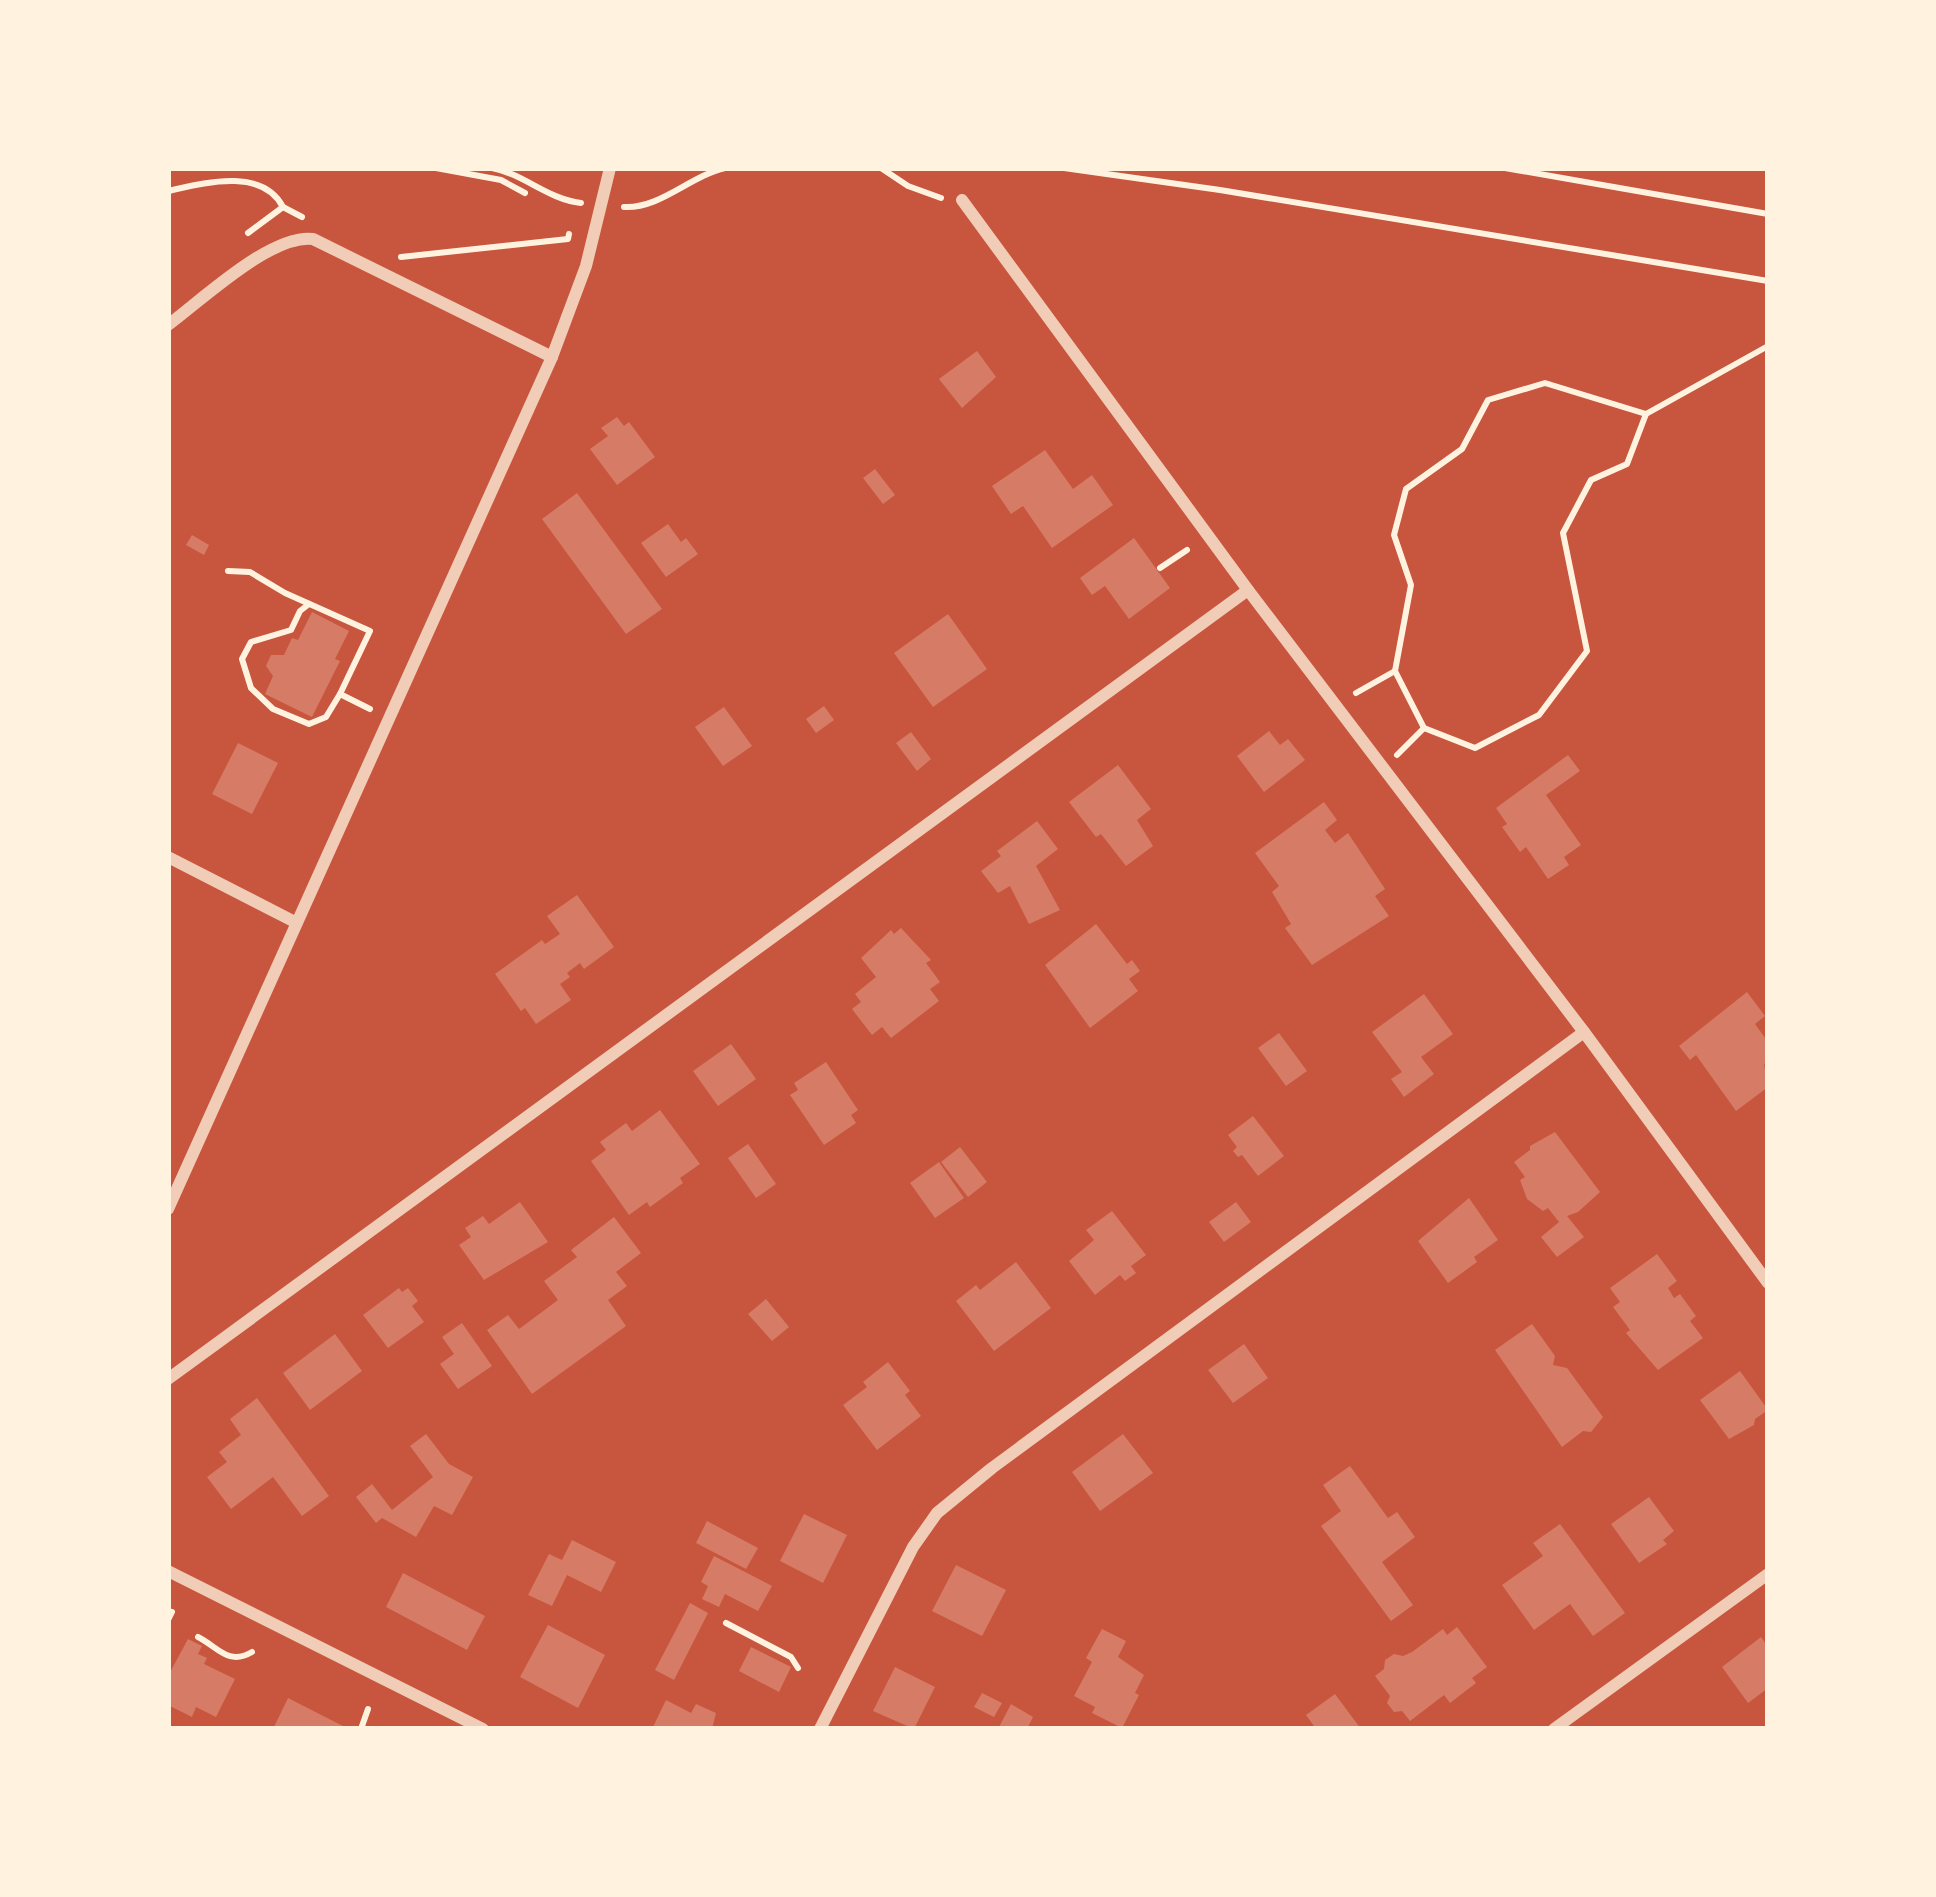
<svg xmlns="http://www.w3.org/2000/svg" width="1936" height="1897" font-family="'Source Sans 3',sans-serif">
<rect width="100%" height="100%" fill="#c8553d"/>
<g fill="#d67c66">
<polygon points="977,351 996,377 962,408 939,379"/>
<polygon points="617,417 624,426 629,422 655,457 617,485 590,449 608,436 601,428"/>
<polygon points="1045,450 1073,489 1092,475 1113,505 1052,548 1023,506 1011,514 992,486"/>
<polygon points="875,469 895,495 883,504 863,478"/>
<polygon points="577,493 662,609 626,634 542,519"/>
<polygon points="668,524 681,542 686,538 698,554 666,577 641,543"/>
<polygon points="192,535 209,545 204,555 186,545"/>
<polygon points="1134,538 1170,588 1129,619 1105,586 1092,595 1080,578"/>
<polygon points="312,612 349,631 335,659 340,661 312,717 265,694 273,676 266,666 271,655 284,655 292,638 298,640"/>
<polygon points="948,614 987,669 933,707 894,653"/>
<polygon points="824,706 834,720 816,733 806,719"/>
<polygon points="724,707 752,746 723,766 695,727"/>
<polygon points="1269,731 1280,745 1288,739 1305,760 1264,792 1237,756"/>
<polygon points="911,732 931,759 917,771 896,743"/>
<polygon points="238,743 278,763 252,814 212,794"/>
<polygon points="1568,755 1580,771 1546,795 1581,845 1564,857 1569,865 1548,879 1526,847 1520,852 1502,827 1507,824 1496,808"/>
<polygon points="1118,765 1151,809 1137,820 1153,846 1126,866 1101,834 1096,837 1069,802"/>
<polygon points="1324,802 1337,820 1325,830 1335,843 1348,833 1385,889 1375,896 1389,916 1312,965 1285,928 1291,924 1272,892 1279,886 1255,853"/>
<polygon points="1037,821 1058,849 1036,866 1060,910 1029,924 1010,886 998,893 981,871 1001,856 997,851"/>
<polygon points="577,895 614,947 584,969 580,963 567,973 570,977 560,984 571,1000 536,1024 525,1008 521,1011 495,974 542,940 545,944 560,934 547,916"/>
<polygon points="1096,924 1127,964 1132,960 1140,971 1129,979 1138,991 1090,1028 1045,965"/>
<polygon points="901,928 931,960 926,963 940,982 930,989 939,1001 891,1038 882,1027 872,1035 852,1009 861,1002 855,994 876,977 861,958 891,930 894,934"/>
<polygon points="1747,992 1765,1016 1755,1024 1768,1042 1768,1061 1764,1064 1768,1087 1736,1111 1696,1055 1690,1060 1679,1046"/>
<polygon points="1424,994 1453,1034 1421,1057 1434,1074 1404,1097 1391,1079 1402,1072 1372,1032"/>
<polygon points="1279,1033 1307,1071 1286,1086 1258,1048"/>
<polygon points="731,1044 756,1079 718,1106 693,1071"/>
<polygon points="826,1062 858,1110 851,1115 856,1123 824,1145 790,1095 798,1090 794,1083"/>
<polygon points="660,1110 700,1164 680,1178 683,1183 650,1207 647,1202 629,1215 591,1161 606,1150 600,1142 626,1123 632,1131"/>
<polygon points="1253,1116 1284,1156 1258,1176 1242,1155 1238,1157 1233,1151 1237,1147 1228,1135"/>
<polygon points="1555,1132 1600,1192 1578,1212 1567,1216 1584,1237 1557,1257 1541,1237 1559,1222 1548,1208 1543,1211 1527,1199 1520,1180 1525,1177 1514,1162 1530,1150 1530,1146"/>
<polygon points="748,1144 776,1184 756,1198 728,1158"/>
<polygon points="960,1147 987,1182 968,1197 941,1162"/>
<polygon points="939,1162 964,1198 935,1218 910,1183"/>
<polygon points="1469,1198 1498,1240 1474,1257 1477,1262 1448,1283 1418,1241"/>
<polygon points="520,1202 548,1242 484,1280 459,1245 471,1237 465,1228 483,1216 489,1224"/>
<polygon points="1236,1202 1251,1222 1224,1242 1209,1222"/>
<polygon points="1112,1211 1146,1255 1131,1266 1136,1273 1125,1281 1120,1275 1095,1295 1069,1261 1094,1240 1086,1230"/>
<polygon points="614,1217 641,1253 616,1272 627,1286 608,1300 626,1326 532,1394 487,1330 508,1315 519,1329 558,1300 544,1281 577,1257 571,1250"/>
<polygon points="1657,1254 1677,1281 1668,1288 1674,1298 1680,1294 1696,1316 1690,1321 1703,1338 1658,1370 1626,1333 1630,1330 1613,1307 1620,1302 1610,1288"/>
<polygon points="1016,1262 1051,1308 994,1351 956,1301 976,1285 980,1290"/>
<polygon points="399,1288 402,1292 408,1288 418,1301 412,1306 424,1322 388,1348 363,1315"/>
<polygon points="766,1299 789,1327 772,1341 748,1314"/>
<polygon points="462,1323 492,1366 458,1389 440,1364 454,1354 442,1337"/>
<polygon points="1532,1324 1555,1356 1553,1365 1567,1368 1603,1417 1591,1432 1583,1431 1562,1447 1495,1350"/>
<polygon points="335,1334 362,1371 310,1410 283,1373"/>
<polygon points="1244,1344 1268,1378 1233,1403 1208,1370"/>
<polygon points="888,1362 910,1391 905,1395 921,1416 877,1450 843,1405 867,1387 863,1382"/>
<polygon points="1740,1371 1768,1410 1755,1419 1754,1425 1729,1439 1700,1400"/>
<polygon points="257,1398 329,1496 302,1516 273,1477 231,1509 207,1477 227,1462 219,1452 241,1435 230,1419"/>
<polygon points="426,1434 449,1464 473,1477 452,1515 434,1506 416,1537 382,1518 376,1523 356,1497 372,1484 392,1510 433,1477 410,1446"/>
<polygon points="1123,1434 1153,1473 1100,1511 1072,1472"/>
<polygon points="1350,1466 1388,1518 1397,1512 1415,1537 1382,1562 1413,1605 1391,1621 1321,1526 1341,1511 1323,1485"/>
<polygon points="1649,1497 1674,1531 1663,1540 1667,1544 1639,1563 1611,1524"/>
<polygon points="804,1514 847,1535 823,1583 780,1561"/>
<polygon points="707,1521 758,1548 746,1569 696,1543"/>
<polygon points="1560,1524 1625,1613 1593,1636 1570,1604 1534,1630 1502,1585 1543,1556 1533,1543"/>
<polygon points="572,1540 616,1562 601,1592 567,1575 552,1606 528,1595 549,1554 562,1560"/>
<polygon points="714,1556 772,1586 758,1611 725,1594 719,1607 702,1599 708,1586 701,1582"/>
<polygon points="956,1565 1006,1590 982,1636 932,1611"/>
<polygon points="403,1573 485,1616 467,1650 386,1607"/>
<polygon points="690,1603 708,1613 674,1680 655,1670"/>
<polygon points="548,1625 605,1655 578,1708 520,1677"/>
<polygon points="1457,1627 1487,1667 1472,1678 1476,1683 1450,1703 1444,1695 1410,1721 1402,1711 1394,1712 1387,1703 1390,1696 1375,1676 1384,1669 1385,1660 1394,1654 1403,1656 1412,1652 1443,1629 1447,1635"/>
<polygon points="1102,1629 1126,1641 1118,1657 1144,1675 1135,1693 1139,1695 1122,1728 1092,1713 1095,1707 1074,1696 1092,1662 1086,1658"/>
<polygon points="1761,1637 1768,1647 1768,1688 1748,1703 1722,1667"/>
<polygon points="188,1639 202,1646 198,1654 207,1658 204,1664 235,1679 216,1717 196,1707 192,1717 168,1705 168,1676"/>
<polygon points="751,1647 791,1667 779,1692 739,1671"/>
<polygon points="895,1667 935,1687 914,1729 873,1711"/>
<polygon points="982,1693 1002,1703 994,1717 974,1707"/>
<polygon points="1335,1694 1361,1729 1316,1729 1306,1715"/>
<polygon points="288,1698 339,1724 349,1729 273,1729"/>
<polygon points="666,1700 691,1713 696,1704 716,1713 712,1729 652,1729"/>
<polygon points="1011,1704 1033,1717 1027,1729 998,1729"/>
</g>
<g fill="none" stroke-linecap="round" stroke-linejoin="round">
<g stroke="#fff3e0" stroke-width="6">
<polyline points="436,168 501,180 525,193"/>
<path d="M492 168C524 174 547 199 581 203"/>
<polyline points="881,168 908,186 941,198"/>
<polyline points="1064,168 1220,190 1768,281"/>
<polyline points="1505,168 1768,214"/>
<path d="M168 191C204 183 262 167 283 207"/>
<path d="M624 207C660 209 690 176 725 168"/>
<polyline points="248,233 283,207 302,217"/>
<polyline points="401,257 568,239 569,234"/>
<polyline points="1646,414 1545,383 1488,400 1462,449 1406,489 1394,535 1411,585 1395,671 1424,728 1475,748 1539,715 1587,651 1563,533 1591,480 1627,464 1646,414 1768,346"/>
<polyline points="1160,568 1187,550"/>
<polyline points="228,571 250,572 285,593 370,631 340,694"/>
<polyline points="309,604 300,611 291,630 251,642 242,659 251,688 273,709 309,724 326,717 340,694 370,709"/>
<polyline points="1356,693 1395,671"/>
<polyline points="1397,755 1424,728"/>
<polyline points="168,1620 172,1612"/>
<polyline points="726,1623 791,1657 798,1668"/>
<path d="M198 1637C218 1647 228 1666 252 1652"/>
<polyline points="361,1729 368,1709"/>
</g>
<g stroke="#f1ccb7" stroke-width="12">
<polyline points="962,200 1248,590 1584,1032 1768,1283"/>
<path d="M168 325C203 299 271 234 313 239L552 357"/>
<polyline points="168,857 295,922"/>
<polyline points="168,1209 552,357 586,266 610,168"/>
<polyline points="168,1379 1248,590"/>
<polyline points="168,1571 483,1729"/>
<polyline points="820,1729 913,1547 937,1513 992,1468 1584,1032"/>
<polyline points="1554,1729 1768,1574"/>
</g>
</g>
<rect width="1936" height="1897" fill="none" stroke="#fff3e0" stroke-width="342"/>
</svg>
